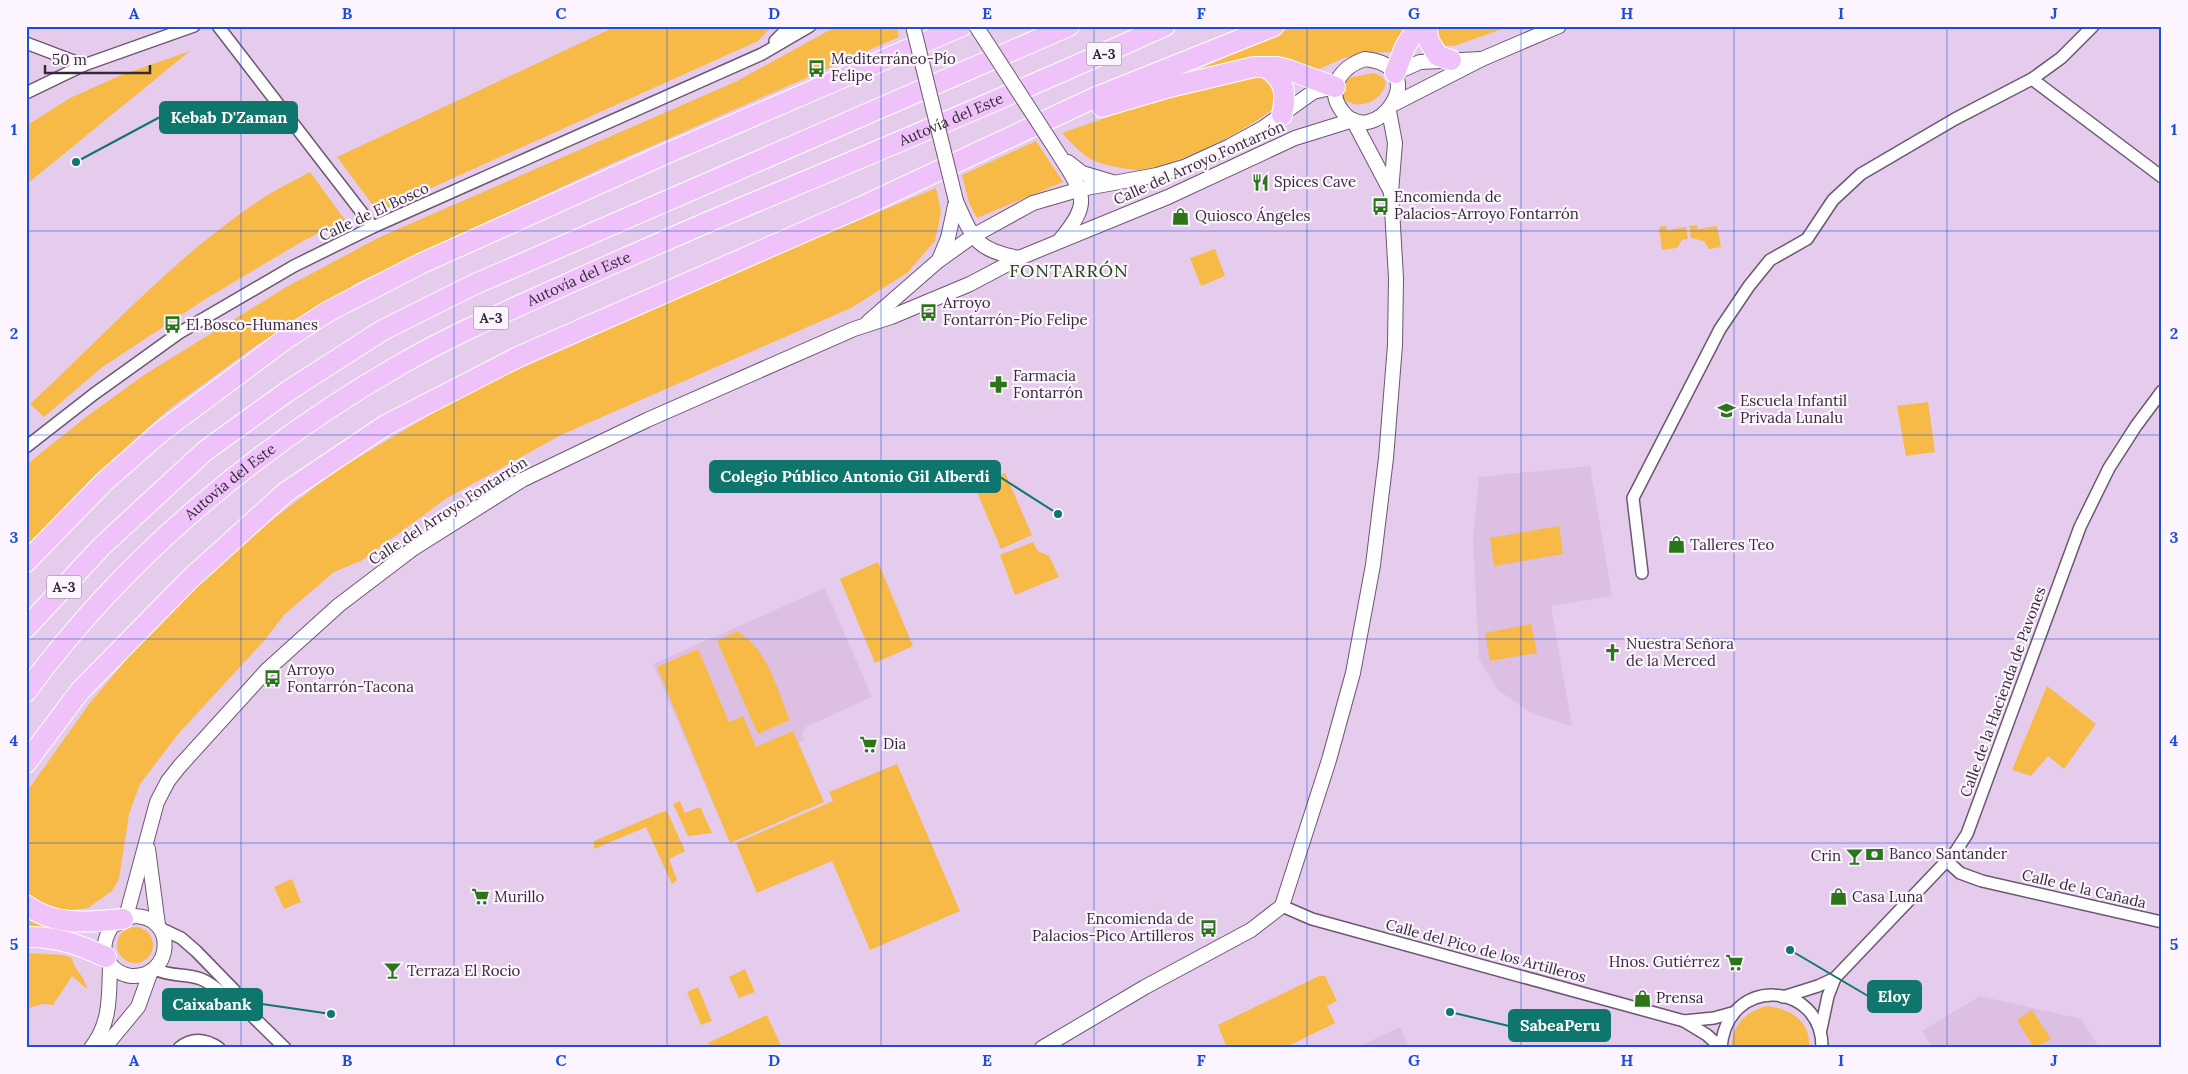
<svg xmlns="http://www.w3.org/2000/svg" width="2188" height="1074" font-family="Lora,serif">
<rect width="100%" height="100%" fill="#e6ccec"/>
<g fill="#ddbfe4">
<polygon points="1590,466 1612,596 1551,606 1572,726 1533,714 1498,690 1479,659 1473,538 1479,477"/>
<polygon points="825,588 872,697 806,727 802,733 805,740 798,743 824,802 730,843 653,664"/>
<polygon points="1980,996 2081,1019 2100,1048 1933,1048 1922,1031"/>
<polygon points="1400,1027 1410,1048 1356,1048"/>
</g>
<g fill="#f7ba47">
<polygon points="617,26 772,26 758,41 378,212 337,157"/>
<polygon points="837,26 897,26 899,37 611,164 359,282 257,345 168,410 102,469 26,546 26,465 86,417 144,375 288,286 380,237 735,82"/>
<path d="M1294 26H1408L1399 45 1392 52 1364 53 1344 58 1317 70C1273 50 1234 66 1189 74Z"/>
<polygon points="1433,26 1511,26 1454,46 1441,45"/>
<polygon points="190,51 33,179 26,185 26,126 70,98 119,76"/>
<path d="M1261 72 1276 84 1273 109C1244 132 1176 167 1138 170 1131 170 1104 165 1097 162 1083 156 1073 145 1062 133L1234 73Z"/>
<path d="M1374 73 1382 77 1386 82C1382 108 1340 114 1340 86L1348 78Z"/>
<polygon points="1036,141 1063,182 977,218 969,203 962,175"/>
<path d="M310 172 345 220 303 241 207 298 101 368 44 417 30 404C105 335 174 257 260 200 276 189 294 181 310 172Z"/>
<polygon points="936,188 941,212 935,241 907,273 851,308 561,435 447,498 361,561 334,572 285,614 263,642 179,733 140,784 129,814 119,879 112,891 88,908 70,910 58,909 26,895 26,793 89,704 137,647 207,574 276,517 337,470 470,391 774,256"/>
<polygon points="1697,225 1698,229 1717,226 1721,247 1709,249 1704,241 1691,238 1689,226"/>
<polygon points="1666,226 1667,230 1686,227 1688,239 1682,240 1677,248 1662,250 1659,227"/>
<polygon points="1215,249 1225,276 1201,286 1190,258"/>
<polygon points="1928,402 1935,452 1906,456 1897,406"/>
<polygon points="1005,473 1032,535 1001,549 974,485"/>
<polygon points="1559,526 1563,554 1494,566 1490,538"/>
<polygon points="1033,542 1038,551 1049,556 1059,577 1015,595 1000,555"/>
<polygon points="878,562 913,646 875,663 840,579"/>
<polygon points="1531,624 1537,653 1490,661 1485,633"/>
<path d="M737 631C768 649 777 689 790 720L758 734 717 641Z"/>
<polygon points="698,649 729,722 743,716 756,747 793,731 824,802 730,843 657,667"/>
<polygon points="2047,686 2096,724 2064,769 2048,756 2031,776 2012,770"/>
<polygon points="897,764 960,911 870,950 832,861 757,893 736,843 833,801 829,792"/>
<polygon points="680,801 685,813 700,807 712,833 688,836 673,804"/>
<polygon points="667,811 685,851 669,859 677,880 672,884 646,827 594,849 594,841 662,812"/>
<polygon points="292,879 301,902 284,909 274,887"/>
<polygon points="26,912 48,924 47,930 26,929"/>
<circle cx="135" cy="945" r="18"/>
<path d="M26 953 64 955 72 958C74 970 85 976 87 989L72 976 53 1005 42 1004 29 1008 26 1005Z"/>
<polygon points="745,969 755,992 739,998 729,977"/>
<polygon points="1319,976 1325,976 1337,1001 1327,1006 1335,1023 1284,1048 1227,1048 1218,1025"/>
<polygon points="698,987 712,1021 701,1025 687,992"/>
<path d="M1766 1006C1790 1008 1811 1021 1809 1048H1731C1733 1024 1744 1013 1766 1006Z"/>
<polygon points="2032,1010 2051,1039 2034,1048 2017,1020"/>
<polygon points="767,1015 782,1048 710,1048 708,1043"/>
</g>
<g fill="none" stroke-linecap="round" stroke-linejoin="round">
<defs>
<g id="minor">
<polyline points="218,26 373,227"/>
<polyline points="775,41 790,26"/>
<polyline points="26,43 84,65"/>
<polyline points="2032,79 2162,177"/>
<polyline points="26,93 84,65 194,26"/>
<polyline points="26,447 94,394 179,333 294,266 373,227 762,54 810,26"/>
<polyline points="1642,573 1633,498 1720,329 1749,286 1770,260 1807,239 1833,200 1861,174 1955,119 2032,79 2061,58 2093,26"/>
<polyline points="1947,861 1960,873 1982,881 2162,922"/>
<polyline points="1282,906 1312,919 1684,1021 1707,1035 1720,1047"/>
<polyline points="162,929 181,938 196,951 234,990 241,1005 285,1048"/>
<path d="M155 969C170 977 185 973 201 979 216 985 226 999 241 1005"/>
<polyline points="1783,997 1818,986 1835,978 1956,851 1967,834 2080,527 2109,468 2136,426 2162,391"/>
<polyline points="1684,1021 1714,1018 1732,1013"/>
<polyline points="1821,1029 1828,996 1835,978"/>
<path d="M179 1048C192 1037 206 1039 219 1048"/>
<path d="M1721 1048C1727 974 1823 981 1822 1048"/>
</g>
<g id="tertiary">
<path d="M1365 59C1437 67 1373 153 1342 111 1325 88 1341 67 1365 59Z"/>
<polyline points="1395,73 1420,62 1481,59"/>
<polyline points="1394,104 1482,59 1559,26"/>
<polyline points="1353,120 1391,192"/>
<path d="M1060 156C1084 195 1092 202 1060 240"/>
<polyline points="1068,162 1082,173 1112,182"/>
<path d="M956 201C973 239 976 250 1019 258"/>
<polyline points="939,260 948,238 956,201"/>
<polyline points="868,322 938,261 973,236 1033,203 1081,189 1157,175 1184,167 1230,146 1263,128 1313,92 1335,87"/>
<polyline points="148,849 158,925"/>
<path d="M133 916C179 916 172 979 131 976 123 975 113 970 109 962 101 951 105 937 112 926Z"/>
<polyline points="126,917 157,802 168,781 179,767 267,670 339,605 414,548 522,480 647,420 854,329 891,317 970,284 1019,258 1168,197 1295,138 1353,120"/>
<path d="M91 1048C111 1023 109 996 110 965"/>
<polyline points="104,1048 138,1007 151,971"/>
<polyline points="1042,1048 1145,987 1251,930 1282,906 1329,760 1353,673 1373,565 1386,458 1395,345 1396,278 1391,192 1395,143 1389,111"/>
</g>
<g id="motorway">
<polyline points="1426,26 1429,41 1438,56 1451,60"/>
<path d="M1265 67C1285 79 1287 93 1282 115"/>
<polyline points="1395,73 1405,47 1418,26"/>
<polyline points="1102,107 1170,87 1254,67 1277,67 1289,70 1335,87"/>
<polyline points="26,562 104,482 161,432 287,338 329,311 420,264 663,155 962,26"/>
<polyline points="26,628 102,546 205,451 288,391 383,330 473,285 1069,26"/>
<path id="s1" d="M26 692C125 557 258 446 403 363 456 333 512 309 567 284 634 254 702 224 770 196 902 141 1034 85 1165 26"/>
<polyline points="26,763 80,691 190,579 286,492 386,425 520,356 861,207 1094,98 1274,26"/>
<path d="M26 905C56 927 88 922 123 919"/>
<path d="M26 937C59 937 77 944 106 957"/>
</g>
</defs>
<use href="#minor" stroke="#6c5672" stroke-width="14"/>
<use href="#tertiary" stroke="#6c5672" stroke-width="16"/>
<use href="#motorway" stroke="#fff" stroke-width="22"/>
<use href="#minor" stroke="#fff" stroke-width="11"/>
<use href="#tertiary" stroke="#fff" stroke-width="14"/>
<use href="#motorway" stroke="#efc3f9" stroke-width="20"/>
<defs>
<g id="tertiary-bridge">
<polyline points="913,26 956,201"/>
<polyline points="976,26 1060,156"/>
</g>
</defs>
<use href="#tertiary-bridge" stroke="#6c5672" stroke-width="16" stroke-linecap="butt"/>
<use href="#tertiary-bridge" stroke="#fff" stroke-width="14"/>
</g>
<path fill="none" stroke="#1d4ed8" stroke-width="1" stroke-opacity="0.55" d="M241 26V1048M454 26V1048M667 26V1048M881 26V1048M1094 26V1048M1307 26V1048M1521 26V1048M1734 26V1048M1947 26V1048M26 231H2162M26 435H2162M26 639H2162M26 843H2162"/>
<defs>
<symbol id="bus-bare" viewBox="-9 -9 18 18"><path d="M-5-6H5V4H4V6H2V4H-2V6H-4V4H-5ZM-3.5-4V0h7V-4ZM-3.5 1.2v1.5H-2V1.2ZM2 1.2v1.5H3.5V1.2Z" fill="#2d7519" stroke="#fcf4fe" stroke-width="2.5" paint-order="stroke"/></symbol>
<symbol id="restaurant-bare" viewBox="-9 -9 18 18"><path d="M-5-6h1v4h1v-4h1v4h1v-4h1v5L-1.5 .5V6h-2V.5L-5-1ZM5-6V6H3V1.5H1.5Q1.5-4 5-6Z" fill="#2d7519" stroke="#fcf4fe" stroke-width="2.5" paint-order="stroke"/></symbol>
<symbol id="shop-bare" viewBox="-9 -9 18 18"><path d="M-5-2.5h2.3a2.7 3.5 0 0 1 5.4 0H5L5.5 6h-11ZM-1.5-2.5h3a1.5 2.3 0 0 0-3 0Z" fill="#2d7519" stroke="#fcf4fe" stroke-width="2.5" paint-order="stroke"/></symbol>
<symbol id="pharmacy-bare" viewBox="-9 -9 18 18"><path d="M-2-6h4v4h4v4h-4v4h-4v-4h-4v-4h4Z" fill="#2d7519" stroke="#fcf4fe" stroke-width="2.5" paint-order="stroke"/></symbol>
<symbol id="school-bare" viewBox="-9 -9 18 18"><path d="M0-5L7-2L0 1L-7-2ZM-4 1L0 2.5L4 1V4Q0 6-4 4Z" fill="#2d7519" stroke="#fcf4fe" stroke-width="2.5" paint-order="stroke"/></symbol>
<symbol id="church-bare" viewBox="-9 -9 18 18"><path d="M-1.2-6h2.4v3.5h3.3v2.4h-3.3V6h-2.4V-.1h-3.3v-2.4h3.3Z" fill="#2d7519" stroke="#fcf4fe" stroke-width="2.5" paint-order="stroke"/></symbol>
<symbol id="supermarket-bare" viewBox="-9 -9 18 18"><path d="M-6-5.5h2.5l.6 2H6L4.5 2H-2.5L-4.4-4H-6ZM-1.5 3.2a1.3 1.3 0 1 0 .1 0ZM3 3.2a1.3 1.3 0 1 0 .1 0Z" fill="#2d7519" stroke="#fcf4fe" stroke-width="2.5" paint-order="stroke"/></symbol>
<symbol id="bank-bare" viewBox="-9 -9 18 18"><path d="M-6-4H6V4H-6ZM0-2.3a2.3 2.3 0 1 0 0 4.6a2.3 2.3 0 1 0 0-4.6Z" fill="#2d7519" stroke="#fcf4fe" stroke-width="2.5" paint-order="stroke"/></symbol>
<symbol id="bar-bare" viewBox="-9 -9 18 18"><path d="M-6-5H6L.8 .8V4.5H3.5V6h-7V4.5H-.8V.8Z" fill="#2d7519" stroke="#fcf4fe" stroke-width="2.5" paint-order="stroke"/></symbol>
</defs>
<g fill-rule="evenodd">
<use href="#bus-bare" x="804" y="56" width="25" height="25"/>
<use href="#restaurant-bare" x="1248" y="170" width="25" height="25"/>
<use href="#bus-bare" x="1368" y="194" width="25" height="25"/>
<use href="#shop-bare" x="1168" y="204" width="25" height="25"/>
<use href="#bus-bare" x="916" y="300" width="25" height="25"/>
<use href="#bus-bare" x="160" y="312" width="25" height="25"/>
<use href="#pharmacy-bare" x="986" y="372" width="25" height="25"/>
<use href="#school-bare" x="1714" y="398" width="25" height="25"/>
<use href="#shop-bare" x="1664" y="532" width="25" height="25"/>
<use href="#church-bare" x="1600" y="640" width="25" height="25"/>
<use href="#bus-bare" x="260" y="666" width="25" height="25"/>
<use href="#supermarket-bare" x="856" y="732" width="25" height="25"/>
<use href="#bank-bare" x="1862" y="842" width="25" height="25"/>
<use href="#bar-bare" x="1842" y="844" width="25" height="25"/>
<use href="#supermarket-bare" x="468" y="884" width="25" height="25"/>
<use href="#shop-bare" x="1826" y="884" width="25" height="25"/>
<use href="#bus-bare" x="1196" y="916" width="25" height="25"/>
<use href="#supermarket-bare" x="1722" y="950" width="25" height="25"/>
<use href="#bar-bare" x="380" y="958" width="25" height="25"/>
<use href="#shop-bare" x="1630" y="986" width="25" height="25"/>
</g>
<g text-anchor="middle" stroke-width="4.5" stroke-linejoin="round" paint-order="stroke">
<g fill="#fcf4fe" stroke="#706772" stroke-width="1">
<rect x="1086.5" y="42.5" width="35" height="23" rx="4"/>
<rect x="473.5" y="306.5" width="35" height="23" rx="4"/>
<rect x="46.5" y="575.5" width="35" height="23" rx="4"/>
</g>
<g font-size="14" font-weight="bold" fill="#342a36">
<text x="1104" y="59">A-3</text>
<text x="491" y="323">A-3</text>
<text x="64" y="592">A-3</text>
</g>
<g font-size="15" fill="#342a36" stroke="#fcf4fe" text-anchor="start">
<text x="831" y="64">Mediterráneo-Pío<tspan x="831" dy="17">Felipe</tspan></text>
<text x="1274" y="187">Spices Cave</text>
<text x="1394" y="202">Encomienda de<tspan x="1394" dy="17">Palacios-Arroyo Fontarrón</tspan></text>
<text x="1195" y="221">Quiosco Ángeles</text>
<text x="943" y="308">Arroyo<tspan x="943" dy="17">Fontarrón-Pío Felipe</tspan></text>
<text x="186" y="330">El Bosco-Humanes</text>
<text x="1013" y="381">Farmacia<tspan x="1013" dy="17">Fontarrón</tspan></text>
<text x="1740" y="406">Escuela Infantil<tspan x="1740" dy="17">Privada Lunalu</tspan></text>
<text x="1690" y="550">Talleres Teo</text>
<text x="1626" y="649">Nuestra Señora<tspan x="1626" dy="17">de la Merced</tspan></text>
<text x="287" y="675">Arroyo<tspan x="287" dy="17">Fontarrón-Tacona</tspan></text>
<text x="883" y="749">Dia</text>
<text x="1889" y="859">Banco Santander</text>
<text x="1841" y="861" text-anchor="end">Crin</text>
<text x="494" y="902">Murillo</text>
<text x="1852" y="902">Casa Luna</text>
<text x="1194" y="924" text-anchor="end">Encomienda de<tspan x="1194" dy="17">Palacios-Pico Artilleros</tspan></text>
<text x="1720" y="967" text-anchor="end">Hnos. Gutiérrez</text>
<text x="407" y="976">Terraza El Rocio</text>
<text x="1656" y="1003">Prensa</text>
</g>
<g font-size="15" fill="#342a36" stroke="#fcf4fe">
<text dy="5" stroke="none"><textPath href="#s1" startOffset="1104">Autovía del Este</textPath></text>
<text transform="translate(1199 163) rotate(-24)" y="5">Calle del Arroyo Fontarrón</text>
<text transform="translate(374 212) rotate(-25)" y="5">Calle de El Bosco</text>
<text dy="5" stroke="none"><textPath href="#s1" startOffset="699">Autovía del Este</textPath></text>
<text dy="5" stroke="none"><textPath href="#s1" startOffset="294">Autovía del Este</textPath></text>
<text transform="translate(448 511) rotate(-33)" y="5">Calle del Arroyo Fontarrón</text>
<text transform="translate(2003 692) rotate(-70)" y="5">Calle de la Hacienda de Pavones</text>
<text transform="translate(2084 889) rotate(13)" y="5">Calle de la Cañada</text>
<text transform="translate(1486 951) rotate(15)" y="5">Calle del Pico de los Artilleros</text>
</g>
<g font-size="18" letter-spacing="1" fill="#17450a" stroke="#fcf4fe">
<text x="1069" y="277">FONTARRÓN</text>
</g>
</g>
<path fill="none" stroke="#0f766e" stroke-width="2" d="M76 162L160 117M1058 514L1000 477M1790 950L1868 996M331 1014L262 1004M1450 1012L1509 1026"/>
<g fill="#0f766e" stroke="#fcf4fe" stroke-width="2">
<circle cx="76" cy="162" r="5"/>
<circle cx="1058" cy="514" r="5"/>
<circle cx="1790" cy="950" r="5"/>
<circle cx="331" cy="1014" r="5"/>
<circle cx="1450" cy="1012" r="5"/>
</g>
<g fill="#0f766e" stroke="#0f766e" stroke-width="2">
<rect x="160" y="102" width="137" height="31" rx="5"/>
<rect x="710" y="461" width="290" height="31" rx="5"/>
<rect x="1868" y="981" width="53" height="31" rx="5"/>
<rect x="163" y="989" width="99" height="31" rx="5"/>
<rect x="1509" y="1010" width="101" height="31" rx="5"/>
</g>
<g font-size="16" text-anchor="middle" font-weight="bold" fill="#fff">
<text x="229" y="123">Kebab D'Zaman</text>
<text x="855" y="482">Colegio Público Antonio Gil Alberdi</text>
<text x="1894" y="1002">Eloy</text>
<text x="212" y="1010">Caixabank</text>
<text x="1560" y="1031">SabeaPeru</text>
</g>
<rect width="2188" height="1074" fill="none" stroke="#fcf4fe" stroke-width="55"/>
<path d="M45 65v8h105v-8" fill="none" stroke="#342a36" stroke-width="2.5"/>
<text x="52" y="65" font-size="15" fill="#342a36" stroke="#fcf4fe" stroke-width="4" paint-order="stroke">50 m</text>
<rect x="28" y="28" width="2132" height="1018" fill="none" stroke="#1d4ed8" stroke-width="2"/>
<g font-size="16" text-anchor="middle" font-weight="bold" fill="#1d4ed8">
<text x="134" y="19">A</text>
<text x="347" y="19">B</text>
<text x="561" y="19">C</text>
<text x="774" y="19">D</text>
<text x="987" y="19">E</text>
<text x="1201" y="19">F</text>
<text x="1414" y="19">G</text>
<text x="1627" y="19">H</text>
<text x="1841" y="19">I</text>
<text x="2054" y="19">J</text>
<text x="14" y="135">1</text>
<text x="2174" y="135">1</text>
<text x="14" y="339">2</text>
<text x="2174" y="339">2</text>
<text x="14" y="543">3</text>
<text x="2174" y="543">3</text>
<text x="14" y="746">4</text>
<text x="2174" y="746">4</text>
<text x="14" y="950">5</text>
<text x="2174" y="950">5</text>
<text x="134" y="1066">A</text>
<text x="347" y="1066">B</text>
<text x="561" y="1066">C</text>
<text x="774" y="1066">D</text>
<text x="987" y="1066">E</text>
<text x="1201" y="1066">F</text>
<text x="1414" y="1066">G</text>
<text x="1627" y="1066">H</text>
<text x="1841" y="1066">I</text>
<text x="2054" y="1066">J</text>
</g>
</svg>
